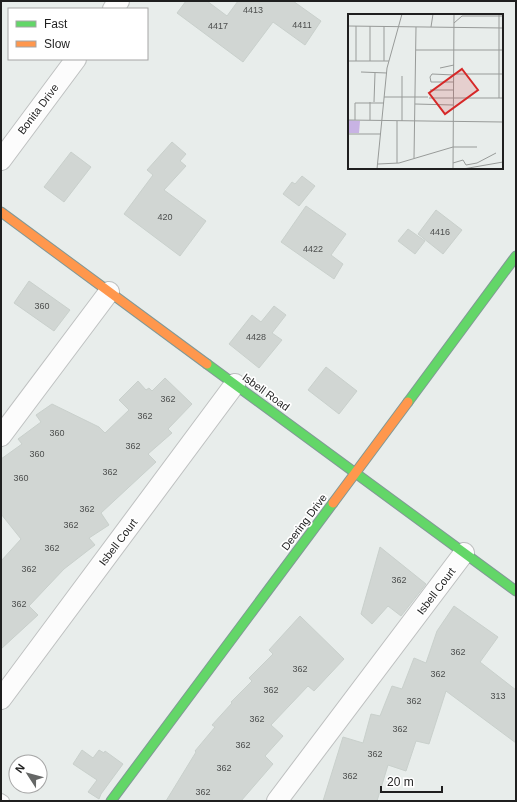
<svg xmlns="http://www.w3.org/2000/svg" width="517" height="802" font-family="Helvetica,sans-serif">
<rect width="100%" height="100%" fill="#e8edeb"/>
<g fill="#d1d6d3" stroke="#c9d0cc">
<polygon points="186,1 207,1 227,16 238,1 293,1 321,21 305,45 273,22 243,62 177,13"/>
<polygon points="172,142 186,154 180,161 186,166 164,190 206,221 180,256 124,214 153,175 147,170"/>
<polygon points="71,152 91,167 64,202 44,187"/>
<polygon points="302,176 315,186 299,206 283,194 292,182 295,184"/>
<polygon points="306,206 346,234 331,255 343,264 334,279 281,242"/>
<polygon points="436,210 462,230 443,254 418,234"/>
<polygon points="408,229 425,241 415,254 398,241"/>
<polygon points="29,281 70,310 54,331 14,303"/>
<polygon points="274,306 286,315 272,333 282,340 259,368 229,344 252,315 261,322"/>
<polygon points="326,367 357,391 339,414 308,390"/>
<polygon points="165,378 192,404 168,429 172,433 148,454 156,462 101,513 109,525 89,538 95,545 64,569 29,606 38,615 1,649 1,561 21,539 1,514 1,459 22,444 18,439 41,422 36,415 52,404 99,427 105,433 129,410 119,400 138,381 146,390 149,388 152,391"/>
<polygon points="380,547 426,584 401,616 388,606 372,624 361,614"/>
<polygon points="454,606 498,637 480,662 516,690 516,743 446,691 429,744 416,741 406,771 388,765 377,801 323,801 343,737 363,743 371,714 380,716 392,686 402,689 414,658 426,663 437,631"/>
<polygon points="300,616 344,659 314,691 308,686 271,725 283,736 265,756 273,764 241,801 166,801 196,752 195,751 215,727 212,725 232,703 231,702 252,681 249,678 273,654 269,650"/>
<polygon points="82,750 93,758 99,750 104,753 105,751 123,764 101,794 99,799 88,792 97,780 73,764"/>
</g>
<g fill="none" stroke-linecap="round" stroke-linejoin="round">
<defs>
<polyline id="lane" points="1,799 4,801"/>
<g id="street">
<polyline points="113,9 119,1"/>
<polyline points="1,160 76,59"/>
<polyline points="1,436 109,292"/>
<polyline points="1,699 235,384"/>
<polyline points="277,801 464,553"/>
</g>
<g id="fast">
<polyline points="207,364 516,591"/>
<polyline points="408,402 516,256"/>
<polyline points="111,801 333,503"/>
</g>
<g id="slow">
<polyline points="1,212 207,364"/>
<polyline points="333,503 408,402"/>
</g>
</defs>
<use href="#lane" stroke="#bec0c0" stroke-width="12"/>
<use href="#street" stroke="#bec0c0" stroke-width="22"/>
<use href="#fast" stroke="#809896" stroke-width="11"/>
<use href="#slow" stroke="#809896" stroke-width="11"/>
<use href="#lane" stroke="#fcfcfc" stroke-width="10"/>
<use href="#street" stroke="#fcfcfc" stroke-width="20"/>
<use href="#fast" stroke="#63d668" stroke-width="9"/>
<use href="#slow" stroke="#ff974d" stroke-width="9"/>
</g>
<g text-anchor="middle" stroke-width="3.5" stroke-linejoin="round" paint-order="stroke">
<g font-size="9" fill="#4d4f4e">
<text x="253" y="13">4413</text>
<text x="302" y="28">4411</text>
<text x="218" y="29">4417</text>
<text x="165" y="220">420</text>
<text x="440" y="235">4416</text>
<text x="313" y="252">4422</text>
<text x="42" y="309">360</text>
<text x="256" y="340">4428</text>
<text x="168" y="402">362</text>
<text x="145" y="419">362</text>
<text x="57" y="436">360</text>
<text x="133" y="449">362</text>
<text x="37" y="457">360</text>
<text x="110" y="475">362</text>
<text x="21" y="481">360</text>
<text x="87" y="512">362</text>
<text x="71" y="528">362</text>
<text x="52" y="551">362</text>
<text x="29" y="572">362</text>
<text x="399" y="583">362</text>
<text x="19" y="607">362</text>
<text x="458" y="655">362</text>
<text x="300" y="672">362</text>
<text x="438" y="677">362</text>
<text x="271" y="693">362</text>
<text x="498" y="699">313</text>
<text x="414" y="704">362</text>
<text x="257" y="722">362</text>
<text x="400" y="732">362</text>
<text x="243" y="748">362</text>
<text x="375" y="757">362</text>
<text x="224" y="771">362</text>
<text x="350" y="779">362</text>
<text x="203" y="795">362</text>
</g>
<g font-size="11" fill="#1f1f1f" stroke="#fff">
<text transform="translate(38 109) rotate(-53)" y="4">Bonita Drive</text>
<text transform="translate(266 392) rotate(36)" y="4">Isbell Road</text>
<text transform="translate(304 522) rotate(-53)" y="4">Deering Drive</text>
<text transform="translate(118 542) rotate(-53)" y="4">Isbell Court</text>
<text transform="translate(436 591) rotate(-53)" y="4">Isbell Court</text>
</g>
</g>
<g transform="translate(348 14)">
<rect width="155" height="155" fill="#e8edeb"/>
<path d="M0 106 12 107 11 119H0Z" fill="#c8b3e4"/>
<path fill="none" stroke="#989b99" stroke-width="1" d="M106 9 114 2H155M0 12 155 14M8 12V47M83 13 85 0M68 36H155M0 47H41M22 47V12M36 47V12M92 54 106 51M13 58 39 59M106 60H155M106 68H83L82 63 84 60 106 61M82 76H106M36 83H80M81 84H155M151 84V0M26 88 27 59M67 90 105 91M0 106 155 108M7 106V89H36M22 106V88M54 107V62M0 120H32M66 144 68 13M49 149V107M105 149 115 146 118 151 129 149 148 139M30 150 51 149 105 133H129M29 155 39 54 54 0M105 155 106 0M115 155 155 148"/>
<path fill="#d62828" fill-opacity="0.15" stroke="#d62828" stroke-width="2" d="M114 55 130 76 97 100 81 79Z"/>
<rect width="155" height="155" fill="none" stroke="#1f1f1f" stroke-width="2"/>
</g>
<rect width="517" height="802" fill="none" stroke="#1f1f1f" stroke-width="4"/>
<rect x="8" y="8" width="140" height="52" fill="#ffffff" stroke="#a5a5a5"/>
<rect x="16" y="21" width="20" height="6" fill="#63d668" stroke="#a5a5a5"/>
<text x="44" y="28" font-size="12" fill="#1f1f1f">Fast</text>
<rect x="16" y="41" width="20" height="6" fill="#ff974d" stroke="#a5a5a5"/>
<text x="44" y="48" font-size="12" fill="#1f1f1f">Slow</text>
<g transform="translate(28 774) rotate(306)"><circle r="19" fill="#ffffff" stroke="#a5a5a5"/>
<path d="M0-3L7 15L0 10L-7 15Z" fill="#656766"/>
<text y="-6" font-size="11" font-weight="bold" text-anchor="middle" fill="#1f1f1f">N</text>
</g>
<path d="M381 786v6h61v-6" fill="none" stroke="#1f1f1f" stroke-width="2"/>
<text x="387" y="786" font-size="12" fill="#1f1f1f" stroke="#ffffff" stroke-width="3" paint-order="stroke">20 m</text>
</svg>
